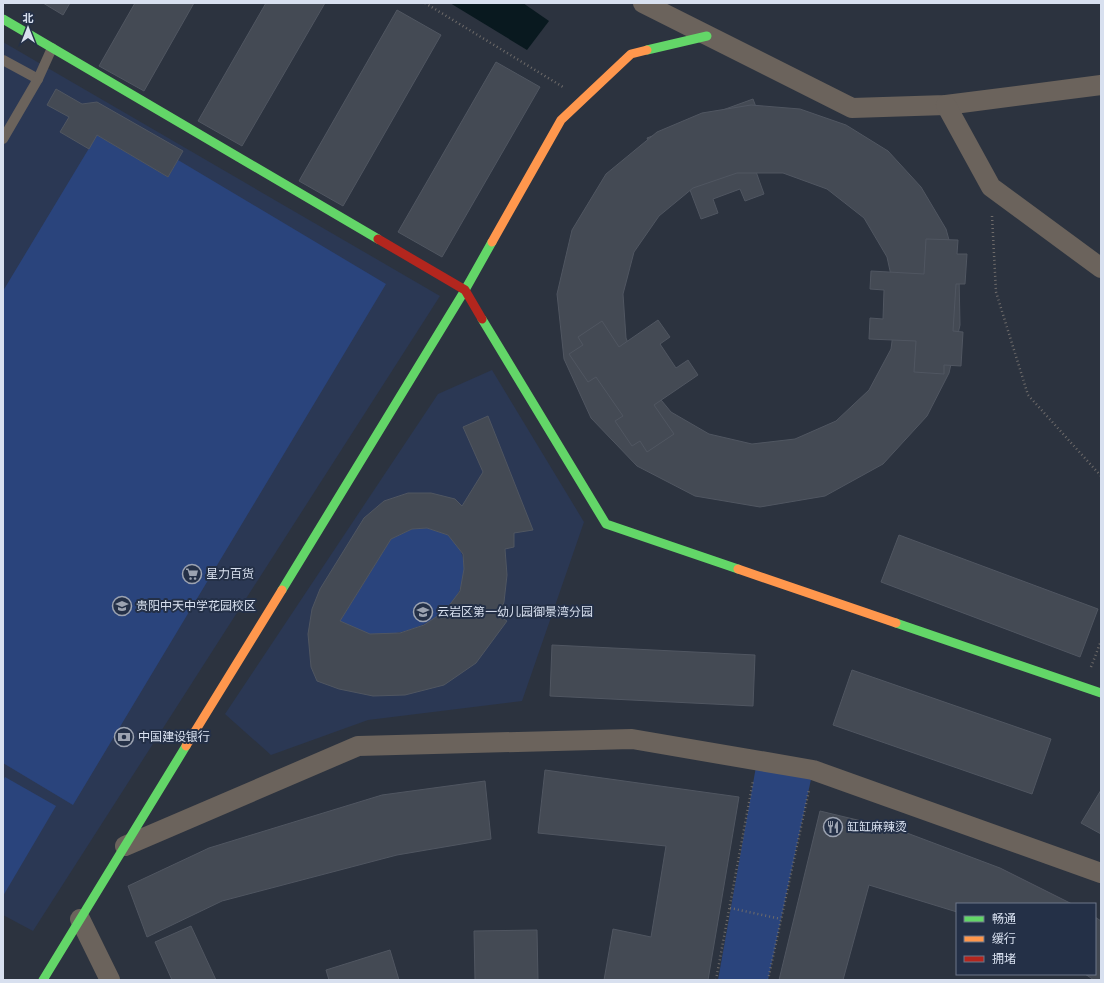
<svg xmlns="http://www.w3.org/2000/svg" width="1104" height="983" font-family="'Varela Round','Noto Sans SC',sans-serif">
<rect width="100%" height="100%" fill="#2c333f"/>
<g fill="#2b3854">
<polygon points="3,42 440,296 33,931 3,915"/>
<polygon points="492,370 584,522 522,701 368,720 271,755 225,714 438,394"/>
</g>
<g fill="#2a447c">
<polygon points="97,135 168,177 178,160 386,284 73,805 3,763 3,291"/>
<path d="M427 528C434 530 442 532 448 535 457 541 463 554 464 563 468 612 412 638 371 634 362 634 349 625 340 621L391 539 412 529Z"/>
<polygon points="757,761 813,770 768,980 718,980"/>
<polygon points="5,777 56,806 3,896 3,781"/>
</g>
<polygon fill="#09191f" points="450,3 523,3 549,21 527,50"/>
<g fill="#444a54" stroke="#505661" fill-rule="evenodd">
<polygon points="43,3 70,3 63,15"/>
<polygon points="135,3 194,3 144,91 99,66"/>
<polygon points="266,3 325,3 242,146 198,121"/>
<polygon points="397,10 441,35 343,206 299,181"/>
<polygon points="496,62 540,87 442,257 398,232"/>
<polygon points="56,89 82,104 97,102 183,151 168,177 97,135 89,149 60,132 69,117 47,105"/>
<polygon points="753,99 759,115 767,112 777,139 748,149 764,194 745,201 740,189 713,199 718,213 701,219 682,169 649,181 638,152 651,147 647,138 676,127 679,136 724,120 720,111"/>
<path d="M751 105 800 109 846 125 888 151 921 187 946 229 959 276 960 325 949 373 927 416 883 464 825 496 760 507 695 496 637 466 591 418 564 359 557 294 572 230 606 174 657 132 702 113ZM737 173H783L827 189 864 218 887 257 897 303 891 349 869 390 836 421 795 439 752 444 709 434 671 412 643 378 626 338 623 294 634 252 659 216 693 188Z"/>
<polygon points="926,239 958,240 957,254 967,254 965,284 956,284 953,331 963,332 961,366 944,365 944,374 914,372 916,341 869,339 870,318 883,319 884,290 870,289 871,271 924,274"/>
<polygon points="658,320 670,337 660,344 676,368 688,360 698,375 654,405 674,434 647,452 640,441 632,446 615,421 623,416 596,377 588,382 569,354 583,345 578,337 602,321 619,347"/>
<path d="M488 416 533 530 514 533V547L505 549 507 575 504 602 499 616 507 621 476 663 444 685 405 695 373 696 339 689 317 681 311 667 308 634 312 609 320 589 364 518 384 501 408 493H431L455 499 462 506 483 472 463 427ZM427 528 448 535 463 554 464 569 460 591 445 611 424 625 400 633 370 634 340 621 391 539 412 529Z"/>
<polygon points="899,535 1098,609 1080,657 881,582"/>
<polygon points="552,645 755,655 753,706 550,696"/>
<polygon points="852,670 1051,739 1032,794 833,725"/>
<polygon points="545,770 739,797 708,980 604,980 613,929 651,937 666,846 538,833"/>
<polygon points="485,781 491,839 397,855 222,901 147,937 128,886 209,848 382,795"/>
<polygon points="1101,790 1101,834 1081,823"/>
<polygon points="820,811 899,830 1000,868 1072,904 957,904 957,912 869,885 843,980 779,980"/>
<polygon points="1095,917 1101,921 1101,980 1094,980 1085,974 1095,974"/>
<polygon points="191,926 216,980 172,980 155,942"/>
<polygon points="537,930 538,980 475,980 474,931"/>
<polygon points="390,950 399,980 329,980 326,970"/>
</g>
<g fill="none" stroke-linecap="round" stroke-linejoin="round">
<g stroke="#6e6b6a" stroke-width="2.5" stroke-dasharray="1 3" stroke-linecap="butt">
<polyline points="425,3 563,87"/>
<polyline points="992,216 996,292 1028,395 1101,476"/>
<polyline points="1091,667 1101,641"/>
<polyline points="730,908 781,919"/>
<polyline points="716,980 753,781"/>
<polyline points="768,980 809,790"/>
</g>
<g stroke="#6b635c" stroke-width="10">
<polyline points="3,60 38,79"/>
<polyline points="3,139 38,79 52,48"/>
</g>
<g stroke="#6b635c" stroke-width="20">
<polyline points="643,3 852,108 946,105 1101,85"/>
<polyline points="946,105 991,187 1101,268"/>
<polyline points="125,846 358,746 632,739 813,770 1101,873"/>
<polyline points="80,919 110,980"/>
</g>
<g stroke="#63d668" stroke-width="9">
<polyline points="3,19 378,239"/>
<polyline points="647,50 707,36"/>
<polyline points="482,319 606,524 738,569"/>
<polyline points="282,590 465,290 492,242"/>
<polyline points="896,623 1101,693"/>
<polyline points="43,980 186,746"/>
</g>
<g stroke="#ff974d" stroke-width="9">
<polyline points="492,242 561,120 631,54 647,50"/>
<polyline points="738,569 896,623"/>
<polyline points="186,746 282,590"/>
</g>
<polyline stroke="#b3261e" stroke-width="9" points="378,239 465,290 482,319"/>
</g>
<defs>
<symbol id="supermarket-ring" viewBox="-11 -11 22 22"><circle r="9.5" fill="#243047" stroke="#9ca3b1" stroke-width="1.5"/><path d="M-6-5.5h2.5l.6 2H6L4.5 2H-2.5L-4.4-4H-6ZM-1.5 3.2a1.3 1.3 0 1 0 .1 0ZM3 3.2a1.3 1.3 0 1 0 .1 0Z" fill="#9ca3b1"/></symbol>
<symbol id="school-ring" viewBox="-11 -11 22 22"><circle r="9.5" fill="#243047" stroke="#9ca3b1" stroke-width="1.5"/><path d="M0-5L7-2L0 1L-7-2ZM-4 1L0 2.5L4 1V4Q0 6-4 4Z" fill="#9ca3b1"/></symbol>
<symbol id="bank-ring" viewBox="-11 -11 22 22"><circle r="9.5" fill="#243047" stroke="#9ca3b1" stroke-width="1.5"/><path d="M-6-4H6V4H-6ZM0-2.3a2.3 2.3 0 1 0 0 4.6a2.3 2.3 0 1 0 0-4.6Z" fill="#9ca3b1"/></symbol>
<symbol id="restaurant-ring" viewBox="-11 -11 22 22"><circle r="9.5" fill="#243047" stroke="#9ca3b1" stroke-width="1.5"/><path d="M-5-6h1v4h1v-4h1v4h1v-4h1v5L-1.5 .5V6h-2V.5L-5-1ZM5-6V6H3V1.5H1.5Q1.5-4 5-6Z" fill="#9ca3b1"/></symbol>
</defs>
<g fill-rule="evenodd">
<use href="#supermarket-ring" x="181" y="563" width="22" height="22"/>
<use href="#school-ring" x="111" y="595" width="22" height="22"/>
<use href="#school-ring" x="412" y="601" width="22" height="22"/>
<use href="#bank-ring" x="113" y="726" width="22" height="22"/>
<use href="#restaurant-ring" x="822" y="816" width="22" height="22"/>
</g>
<g text-anchor="middle" stroke-width="4" stroke-linejoin="round" paint-order="stroke">
<g font-size="12" fill="#d8e0ef" stroke="#243047" text-anchor="start">
<text x="206" y="578">星力百货</text>
<text x="136" y="610">贵阳中天中学花园校区</text>
<text x="437" y="616">云岩区第一幼儿园御景湾分园</text>
<text x="138" y="741">中国建设银行</text>
<text x="847" y="831">缸缸麻辣烫</text>
</g>
</g>
<rect width="1104" height="983" fill="none" stroke="#d8e0ef" stroke-width="8"/>
<rect x="956" y="903" width="140" height="72" fill="#243047" stroke="#6c768a"/>
<rect x="964" y="916" width="20" height="6" fill="#63d668" stroke="#6c768a"/>
<text x="992" y="923" font-size="12" fill="#d8e0ef">畅通</text>
<rect x="964" y="936" width="20" height="6" fill="#ff974d" stroke="#6c768a"/>
<text x="992" y="943" font-size="12" fill="#d8e0ef">缓行</text>
<rect x="964" y="956" width="20" height="6" fill="#b3261e" stroke="#6c768a"/>
<text x="992" y="963" font-size="12" fill="#d8e0ef">拥堵</text>
<g transform="translate(28 28)" stroke="#243047" stroke-width="3" paint-order="stroke">
<path d="M0-3L7 15L0 10L-7 15Z" fill="#d8e0ef"/>
<text y="-6" font-size="11" font-weight="bold" text-anchor="middle" fill="#d8e0ef">北</text>
</g>
</svg>
